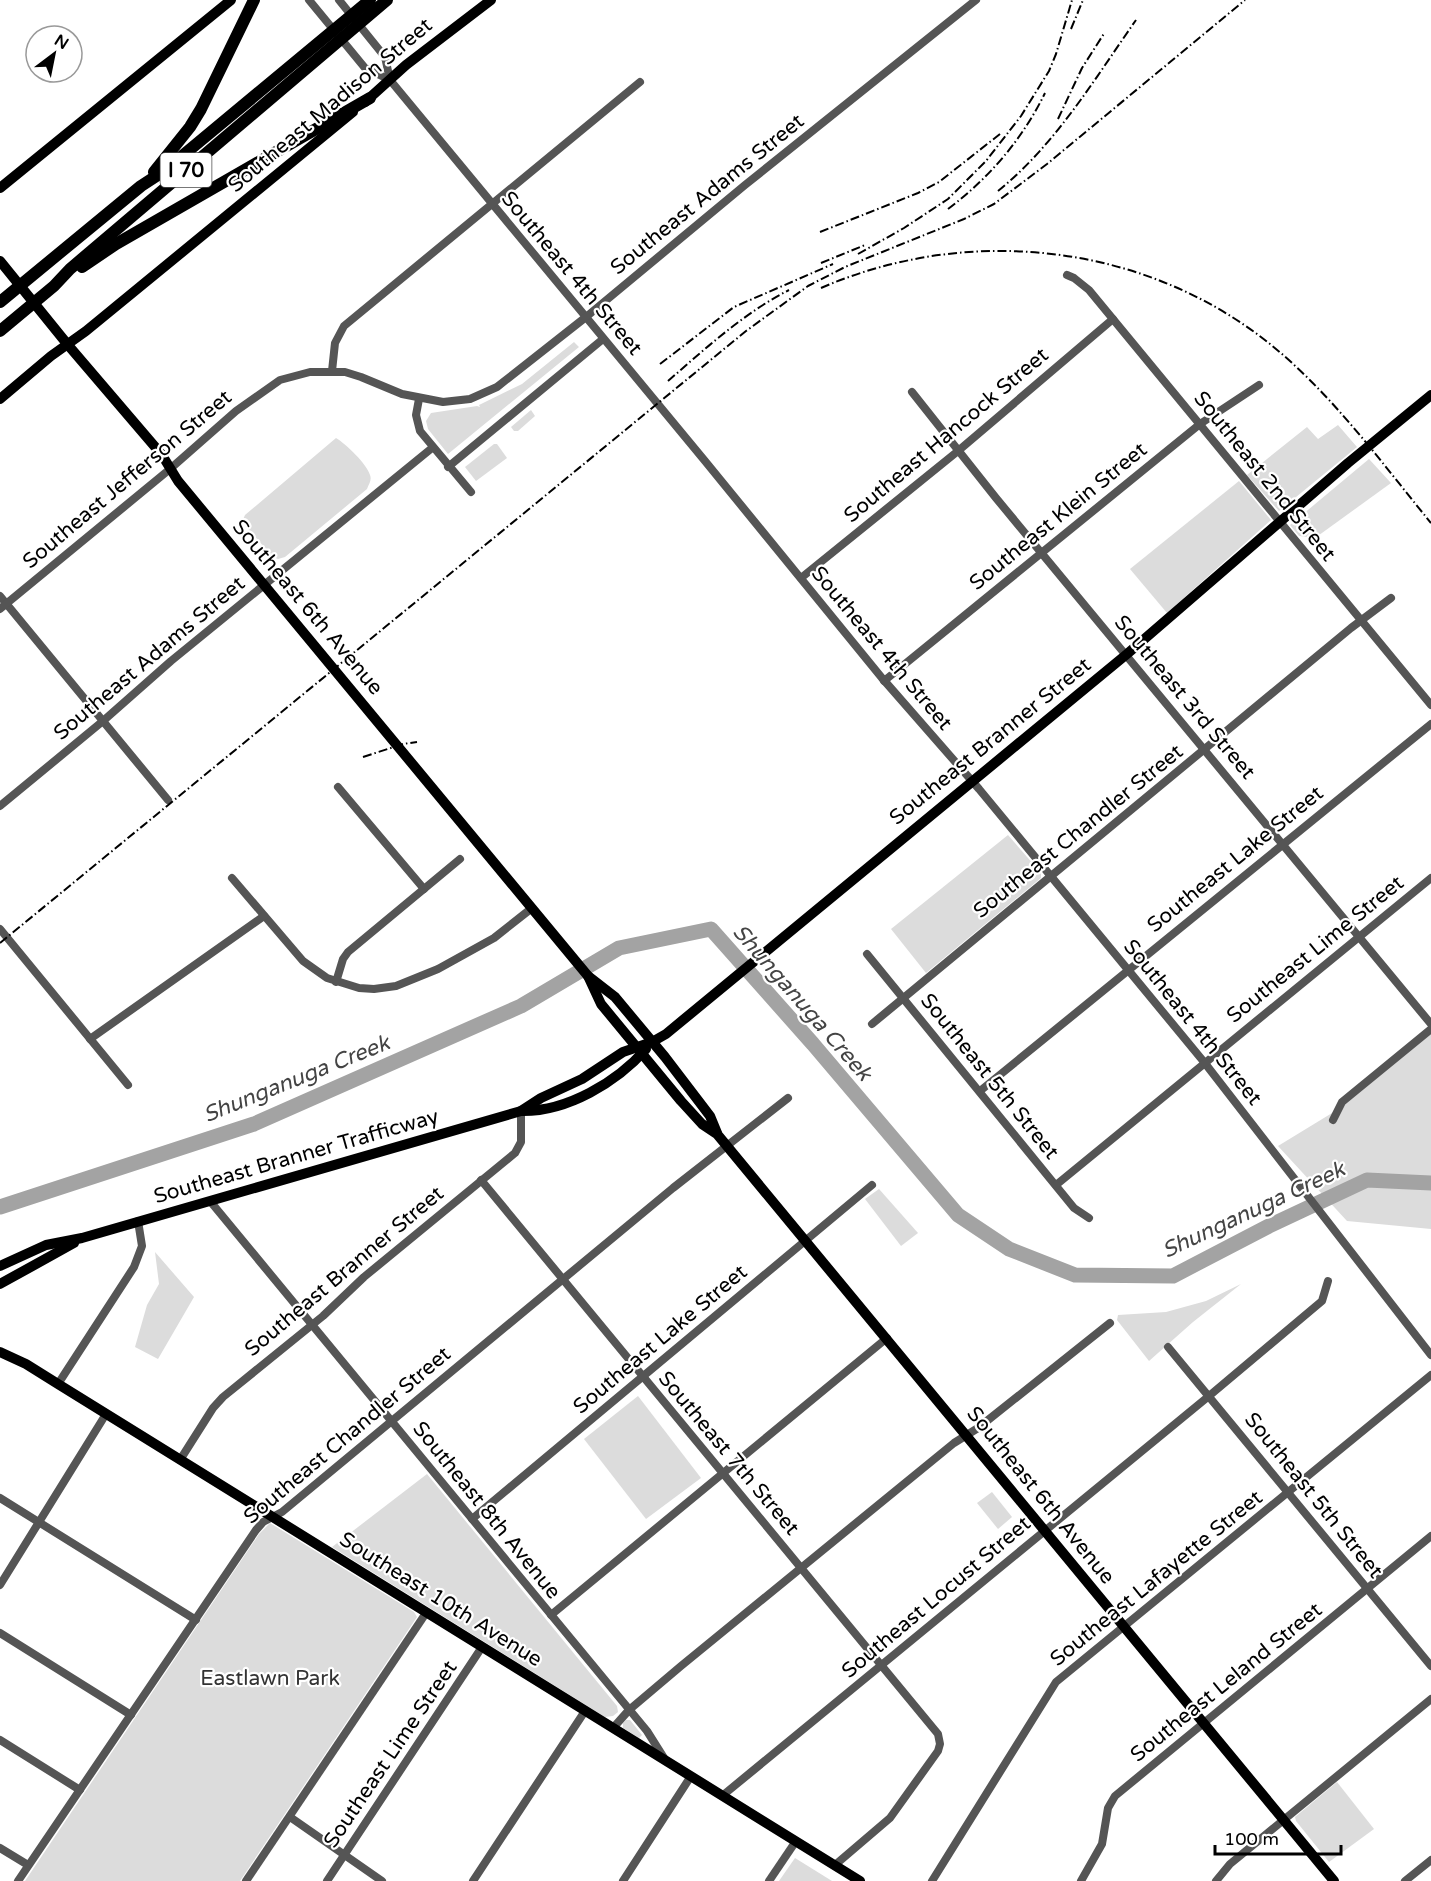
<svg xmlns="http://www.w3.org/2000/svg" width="1431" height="1881" font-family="'Varela Round',sans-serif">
<rect width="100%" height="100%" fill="#fff"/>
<g fill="#dcdcdc">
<polygon points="574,342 579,347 448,454 428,429 426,421 431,413 477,406 480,407 479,405 522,384"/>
<polygon points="531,410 535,416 518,431 514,431 511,427"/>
<polygon points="1338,425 1357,447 1279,511 1247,475 1307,427 1318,439"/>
<path d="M336 438C346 444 367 464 370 475 372 480 369 484 367 489L285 557 278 559 273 557 242 522 245 515Z"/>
<polygon points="494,444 497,444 507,458 476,481 465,467"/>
<polygon points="1369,459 1391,483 1315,538 1299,536 1290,525"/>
<polygon points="1239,481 1271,520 1167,613 1130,569"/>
<polygon points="1008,835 1041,873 1041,878 926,973 891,929"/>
<polygon points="1431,1033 1431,1229 1347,1221 1278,1146 1337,1110"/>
<polygon points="879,1189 918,1233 901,1246 865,1199"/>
<polygon points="155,1252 194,1297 158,1359 135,1347 147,1305 159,1284"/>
<polygon points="1241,1284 1193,1322 1149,1361 1117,1320 1118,1315 1166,1312 1206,1301"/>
<polygon points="638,1396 701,1478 646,1519 584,1439"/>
<polygon points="427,1474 617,1706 618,1712 613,1716 605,1717 332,1547"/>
<polygon points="992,1492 1012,1517 998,1529 977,1503"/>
<polygon points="270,1523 414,1612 417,1617 240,1881 25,1881 259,1534"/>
<polygon points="626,1720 630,1720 642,1735 639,1738 623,1728 623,1723"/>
<polygon points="1337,1782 1374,1829 1329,1862 1296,1821 1295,1817"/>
<polygon points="795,1858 832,1881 779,1881"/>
</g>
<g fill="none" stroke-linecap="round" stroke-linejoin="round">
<polyline stroke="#a3a3a3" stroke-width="15" points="0,1207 254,1124 521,1006 619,948 711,929 813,1044 958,1215 1009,1249 1075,1275 1173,1276 1269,1226 1367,1180 1431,1183"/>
<g stroke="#555" stroke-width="8">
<polyline points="309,0 365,68 390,80 705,461 882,678 979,789 1204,1062 1431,1355"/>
<polyline points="339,0 385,57 390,80"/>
<polyline points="1067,275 1074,278 1089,290 1431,705"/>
<polyline points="332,371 335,343 344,326 640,82"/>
<polyline points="912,392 996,498 1431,1024"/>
<polyline points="419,399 416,415 420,431 471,492"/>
<polyline points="448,467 603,339"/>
<polyline points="801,578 958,451 1113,319"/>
<polyline points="0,596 168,800"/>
<polyline points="0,609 170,469 236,411 280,380 310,372 345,372 361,377 402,394 443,402 470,399 497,387 586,317 745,185 976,0"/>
<polyline points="884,681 1200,424 1259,385"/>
<polyline points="338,787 424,889"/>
<polyline points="0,806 103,721 171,661 432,448"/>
<polyline points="232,878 303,961 327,978 359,988 374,989 396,986 438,969 494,938 532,908"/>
<polyline points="0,929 128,1085"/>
<polyline points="867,954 1074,1208 1089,1218"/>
<polyline points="336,982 343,959 348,952 460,859"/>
<polyline points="872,1024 1351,628 1391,598"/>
<polyline points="90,1039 264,916"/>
<polyline points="980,1091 1431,724"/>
<polyline points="1333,1120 1342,1102 1431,1029"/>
<polyline points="481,1180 938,1734 940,1744 938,1751 890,1818 835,1865"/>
<polyline points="1056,1185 1431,878"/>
<polyline points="210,1201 647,1731 664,1758"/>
<polyline points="1168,1347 1431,1666"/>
<polyline points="58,1384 134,1267 142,1246 138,1221"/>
<polyline points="180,1460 213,1408 223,1397 323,1316 364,1277 515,1153 521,1142 521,1111"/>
<polyline points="0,1498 196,1620"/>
<polyline points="472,1519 872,1185"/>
<polyline points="0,1585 106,1414"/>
<polyline points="551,1615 887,1338"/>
<polyline points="0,1633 131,1715"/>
<polyline points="613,1728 629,1710 681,1666 954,1443 978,1428 1110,1323"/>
<polyline points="0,1740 80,1790"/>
<polyline points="722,1796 1209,1396 1322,1301 1328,1281"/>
<polyline points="290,1817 382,1881"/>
<polyline points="0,1848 28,1865"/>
<polyline points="18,1881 256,1530 263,1522 282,1512 673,1188 788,1098"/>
<polyline points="246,1881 426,1613"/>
<polyline points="327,1881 482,1647"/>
<polyline points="473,1881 585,1711"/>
<polyline points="623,1881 691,1776"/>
<polyline points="769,1881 796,1841"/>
<polyline points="932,1881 1056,1682 1431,1375"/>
<polyline points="1081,1881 1102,1844 1108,1808 1115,1796 1431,1536"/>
<polyline points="1216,1881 1230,1864 1431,1699"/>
<polyline points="1405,1881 1431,1860"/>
</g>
<g stroke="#000" stroke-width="10">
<polyline points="365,102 406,65 491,0"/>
<polyline points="0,188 231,0"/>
<polyline points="0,261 68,345 162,455 178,481 588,976 615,997 665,1057 710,1116 717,1133"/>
<polyline points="0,399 51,356 86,331 353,112"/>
<polyline points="588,976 601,1004 681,1101 702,1124 717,1134 1334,1881"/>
<polyline points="521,1111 541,1098 582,1079 623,1052 652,1042 666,1034 1127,654 1348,463 1431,395"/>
<path d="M0 1266 46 1245 82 1238 521 1111C567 1112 617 1082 646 1049"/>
<polyline points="0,1284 74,1243"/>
<polyline points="0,1352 26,1364 58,1384 860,1881"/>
</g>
<g stroke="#000" stroke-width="12">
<polyline points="154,172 190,127 201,109 254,0"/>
<polyline points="82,267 116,244 370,98"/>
<polyline points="0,302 141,186 164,171 370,0"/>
<polyline points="0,331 54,286 70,269 387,0"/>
</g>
<g stroke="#000" stroke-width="2" stroke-dasharray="9 3 1.5 3" stroke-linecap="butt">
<polyline points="1071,29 1083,0"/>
<polyline points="1058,119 1082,68 1105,32"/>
<path d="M998 191C1055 145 1094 80 1136 20"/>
<path d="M948 209C989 178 1022 140 1045 93"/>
<polyline points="820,232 918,193 939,182 1000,134"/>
<polyline points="858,254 904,228 948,199 986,161 1021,116 1049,71 1056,54 1072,0"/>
<polyline points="821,263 865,245"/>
<path d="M821 288C968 224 1144 243 1270 344 1332 394 1381 462 1431 523"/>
<polyline points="660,364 734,307 833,264"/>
<path d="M668 381C706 348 744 313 789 290"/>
<polyline points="363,757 403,744 417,742"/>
<polyline points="0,943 746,331 808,286 845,267 964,219 994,204 1047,164 1245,0"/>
</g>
</g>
<g text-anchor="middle" stroke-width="4.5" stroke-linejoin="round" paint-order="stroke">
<rect fill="#fff" stroke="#4c4c4c" stroke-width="1.5" x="160.5" y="153" width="51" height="34" rx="4.5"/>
<g font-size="20" font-weight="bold" fill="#000">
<text x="186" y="177">I 70</text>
</g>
<g font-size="21" fill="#000" stroke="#fff">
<text transform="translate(330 105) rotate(-40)" y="7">Southeast Madison Street</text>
<text transform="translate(707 194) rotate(-39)" y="7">Southeast Adams Street</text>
<text transform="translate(572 273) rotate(50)" y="7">Southeast 4th Street</text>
<text transform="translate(946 435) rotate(-40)" y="7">Southeast Hancock Street</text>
<text transform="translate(1265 476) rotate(51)" y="7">Southeast 2nd Street</text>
<text transform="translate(127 479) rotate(-40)" y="7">Southeast Jefferson Street</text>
<text transform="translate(1058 516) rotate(-39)" y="7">Southeast Klein Street</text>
<text transform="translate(308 607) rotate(50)" y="7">Southeast 6th Avenue</text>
<text transform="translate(882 648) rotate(50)" y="7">Southeast 4th Street</text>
<text transform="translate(149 658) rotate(-40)" y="7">Southeast Adams Street</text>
<text transform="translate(1185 697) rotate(50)" y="7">Southeast 3rd Street</text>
<text transform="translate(990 741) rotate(-39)" y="7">Southeast Branner Street</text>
<text transform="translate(1078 831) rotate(-39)" y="7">Southeast Chandler Street</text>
<text transform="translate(1235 859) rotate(-39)" y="7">Southeast Lake Street</text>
<text transform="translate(1315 949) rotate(-39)" y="7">Southeast Lime Street</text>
<text transform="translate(1193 1022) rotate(51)" y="7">Southeast 4th Street</text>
<text transform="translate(990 1076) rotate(51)" y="7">Southeast 5th Street</text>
<text transform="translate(296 1156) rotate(-16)" y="7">Southeast Branner Trafficway</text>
<text transform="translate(344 1271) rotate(-40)" y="7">Southeast Branner Street</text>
<text transform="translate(660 1339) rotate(-40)" y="7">Southeast Lake Street</text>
<text transform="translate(347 1435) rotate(-40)" y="7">Southeast Chandler Street</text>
<text transform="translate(729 1453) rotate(50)" y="7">Southeast 7th Street</text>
<text transform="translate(1041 1495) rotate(51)" y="7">Southeast 6th Avenue</text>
<text transform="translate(1314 1495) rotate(51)" y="7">Southeast 5th Street</text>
<text transform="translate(487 1510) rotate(51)" y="7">Southeast 8th Avenue</text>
<text transform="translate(1156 1578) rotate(-39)" y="7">Southeast Lafayette Street</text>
<text transform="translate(936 1597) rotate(-40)" y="7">Southeast Locust Street</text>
<text transform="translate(441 1599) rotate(32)" y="7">Southeast 10th Avenue</text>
<text transform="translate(1226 1682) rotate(-39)" y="7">Southeast Leland Street</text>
<text transform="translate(390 1754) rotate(-56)" y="7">Southeast Lime Street</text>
</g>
<g font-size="21" fill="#333" stroke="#fff">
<text x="270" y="1685">Eastlawn Park</text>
</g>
<g font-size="22" font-style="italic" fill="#444" stroke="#fff">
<text transform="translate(803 1002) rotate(49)" y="8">Shunganuga Creek</text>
<text transform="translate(296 1078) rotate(-22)" y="8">Shunganuga Creek</text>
<text transform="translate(1253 1209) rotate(-25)" y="8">Shunganuga Creek</text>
</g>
</g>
<g transform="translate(54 54) rotate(32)"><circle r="28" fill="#ffffff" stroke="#999999" stroke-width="1.5"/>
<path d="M0-4.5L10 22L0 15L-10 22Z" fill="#000000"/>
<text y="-9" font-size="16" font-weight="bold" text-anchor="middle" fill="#000000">N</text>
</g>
<path d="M1215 1845v9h126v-9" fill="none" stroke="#000000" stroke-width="3"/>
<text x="1224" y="1845" font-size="18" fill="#000000" stroke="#ffffff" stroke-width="4.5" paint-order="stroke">100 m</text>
</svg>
